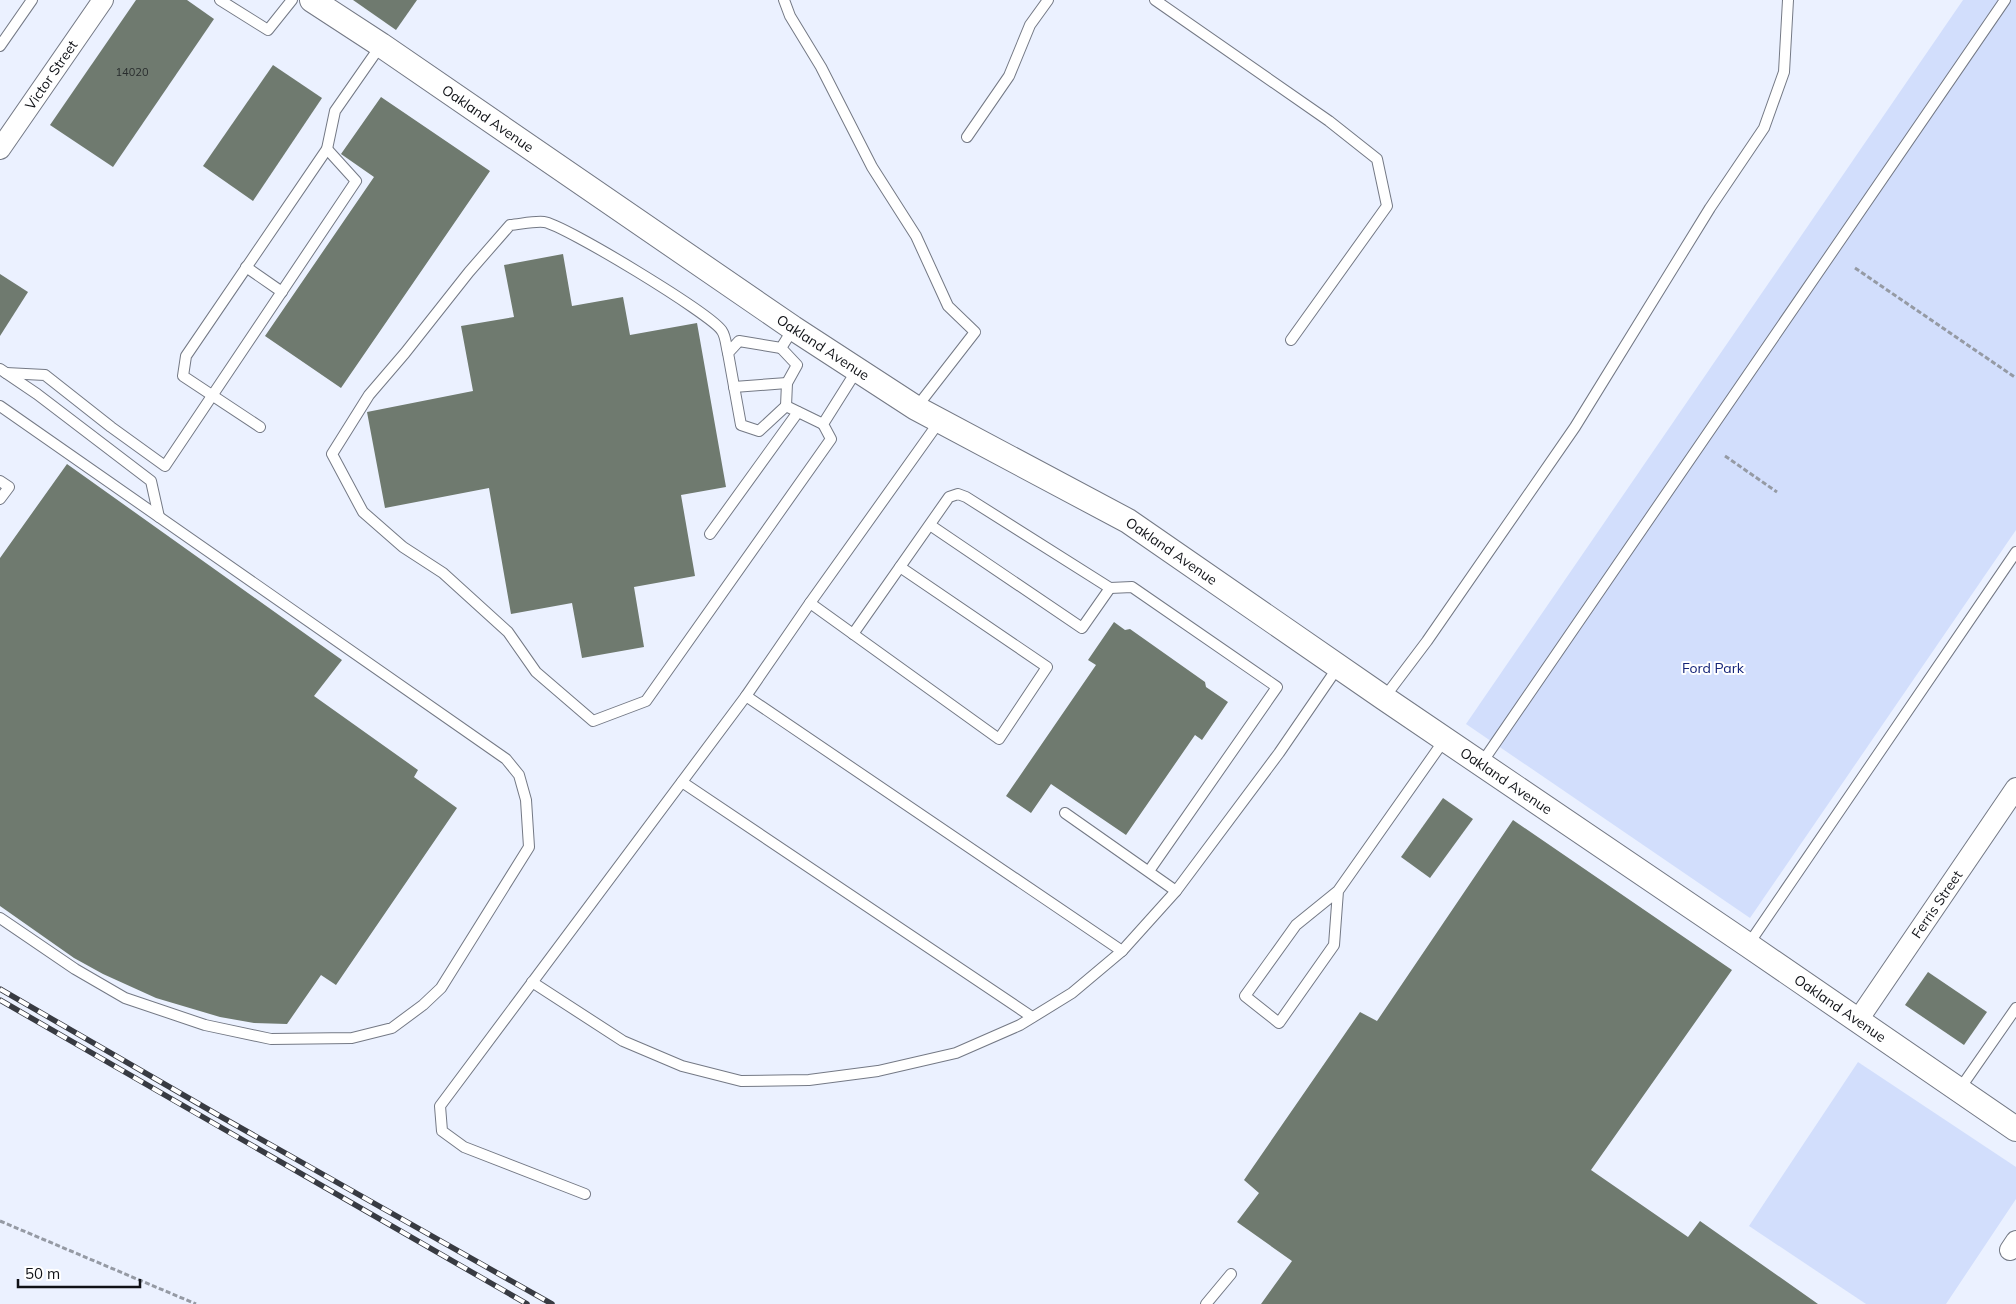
<svg xmlns="http://www.w3.org/2000/svg" width="2016" height="1304" font-family="Mulish,sans-serif">
<rect width="100%" height="100%" fill="#ebf1ff"/>
<g fill="#d2defc">
<polygon points="1963,0 2016,0 2016,530 1750,918 1466,724"/>
<polygon points="1858,1062 2016,1167 2016,1199 1946,1304 1866,1304 1749,1226"/>
</g>
<g fill="#6f7a6f">
<polygon points="136,0 187,0 214,19 113,167 50,125"/>
<polygon points="353,0 417,0 396,30"/>
<polygon points="273,65 322,98 253,201 203,166"/>
<polygon points="381,97 490,171 341,388 265,336 374,177 341,154"/>
<polygon points="563,254 572,306 623,297 630,335 697,323 726,487 681,495 695,576 634,587 644,647 582,658 572,603 511,614 489,488 385,508 367,412 473,391 461,326 514,317 504,265"/>
<polygon points="0,274 28,292 0,336"/>
<polygon points="67,464 342,660 314,696 418,770 414,777 457,808 336,985 321,975 287,1024 254,1023 220,1017 156,998 103,974 74,958 0,906 0,558"/>
<polygon points="1114,622 1125,630 1130,629 1205,682 1206,687 1228,702 1202,740 1195,735 1126,835 1051,784 1031,813 1006,796 1096,665 1088,660"/>
<polygon points="1443,798 1473,819 1430,878 1401,857"/>
<polygon points="1513,820 1732,970 1591,1170 1688,1237 1700,1221 1818,1304 1261,1304 1292,1261 1237,1222 1259,1193 1244,1180 1360,1012 1377,1021"/>
<polygon points="1928,972 1987,1012 1964,1045 1905,1005"/>
</g>
<g fill="none" stroke-linecap="round" stroke-linejoin="round">
<defs>
<g id="service">
<polyline points="220,0 268,30 292,0"/>
<polyline points="784,0 790,16 821,67 872,167 916,236 948,306 975,332 916,408"/>
<polyline points="1155,0 1329,121 1377,159 1387,206 1291,340"/>
<polyline points="0,46 32,0"/>
<polyline points="967,137 1009,76 1030,25 1048,0"/>
<polyline points="246,267 282,292"/>
<polyline points="793,329 781,348 739,341 728,353 741,425 759,431 786,406 823,424"/>
<polyline points="781,348 797,365 787,383 786,406"/>
<path d="M728 353C726 346 726 337 722 331 713 315 563 224 544 222 534 221 521 224 510 225L469 272 405 353 369 395 332 454 363 512 403 547 443 573 508 632 536 672 593 721 646 701 831 439 823 424 857 370"/>
<polyline points="0,369 37,394 151,481 159,517"/>
<polyline points="6,373 45,375 111,427 165,466 356,181 327,149"/>
<polyline points="734,387 787,383"/>
<polyline points="0,406 506,759 519,775 526,800 529,847 441,988 423,1005 392,1028 352,1038 271,1039 205,1025 125,998 75,969 0,918"/>
<polyline points="939,422 810,603 746,696 1122,951 1176,891 1279,753 1338,667"/>
<polyline points="260,427 183,376 186,356 327,149 335,111 381,45"/>
<polyline points="0,481 9,487 0,499"/>
<polyline points="930,525 1082,628 1110,588"/>
<polyline points="710,534 798,412"/>
<polyline points="810,603 999,739 1047,667 900,567"/>
<polyline points="853,634 949,497 958,494 966,497 1110,588 1132,587 1277,687 1149,871"/>
<polyline points="1384,698 1427,641 1575,427 1710,208 1764,128 1784,72 1788,0"/>
<polyline points="1481,764 2005,0"/>
<polyline points="682,782 1032,1017"/>
<polyline points="1065,813 1176,891"/>
<polyline points="1338,891 1296,925 1245,996 1279,1023 1334,945 1338,891 1445,739"/>
<polyline points="1748,945 2016,552"/>
<polyline points="532,982 623,1041 682,1066 741,1081 809,1080 878,1071 956,1053 1020,1025 1072,993 1122,951"/>
<polyline points="1959,1090 2016,1008"/>
<polyline points="585,1194 464,1147 442,1131 440,1106 746,696"/>
<polyline points="1206,1304 1231,1274"/>
</g>
<g id="minor">
<path id="s1" d="M0 149 103 0"/>
<path id="s2" d="M1858 1020 2016 788"/>
<polyline points="2010,1250 2016,1241"/>
</g>
<g id="tertiary">
<path id="s3" d="M312 0 381 45 793 328 916 408 1128 521 1384 698 1748 945 2016 1129"/>
</g>
</defs>
<use href="#service" stroke="#747985" stroke-width="12"/>
<use href="#minor" stroke="#747985" stroke-width="22"/>
<use href="#tertiary" stroke="#747985" stroke-width="26"/>
<g stroke="#959aa4" stroke-width="3" stroke-dasharray="5 2.5" stroke-linecap="butt">
<polyline points="1855,268 2016,378"/>
<polyline points="1725,456 1777,492"/>
<polyline points="0,1221 196,1304"/>
</g>
<use href="#service" stroke="#fff" stroke-width="10"/>
<use href="#minor" stroke="#fff" stroke-width="20"/>
<use href="#tertiary" stroke="#fff" stroke-width="24"/>
<defs>
<g id="rail">
<polyline points="0,989 218,1115 552,1304"/>
<polyline points="0,1000 527,1304"/>
</g>
</defs>
<use href="#rail" stroke="#383b42" stroke-width="5.5"/>
<use href="#rail" stroke="#fff" stroke-width="4" stroke-dasharray="11" stroke-linecap="butt"/>
</g>
<g text-anchor="middle" stroke-width="4" stroke-linejoin="round" paint-order="stroke">
<g font-size="11" fill="#282c2d">
<text x="132" y="76">14020</text>
</g>
<g font-size="14" fill="#101217" stroke="#fff">
<text dy="5" stroke="none"><textPath href="#s1" startOffset="90">Victor Street</textPath></text>
<text dy="5" stroke="none"><textPath href="#s3" startOffset="212">Oakland Avenue</textPath></text>
<text dy="5" stroke="none"><textPath href="#s3" startOffset="618">Oakland Avenue</textPath></text>
<text dy="5" stroke="none"><textPath href="#s3" startOffset="1022">Oakland Avenue</textPath></text>
<text dy="5" stroke="none"><textPath href="#s3" startOffset="1428">Oakland Avenue</textPath></text>
<text dy="5" stroke="none"><textPath href="#s2" startOffset="140">Ferris Street</textPath></text>
<text dy="5" stroke="none"><textPath href="#s3" startOffset="1832">Oakland Avenue</textPath></text>
</g>
<g font-size="14" fill="#132378" stroke="#fff">
<text x="1713" y="673">Ford Park</text>
</g>
</g>
<path d="M18 1279v8h122v-8" fill="none" stroke="#101217" stroke-width="2.5"/>
<text x="25" y="1279" font-size="15" fill="#101217" stroke="#ffffff" stroke-width="4" paint-order="stroke">50 m</text>
</svg>
